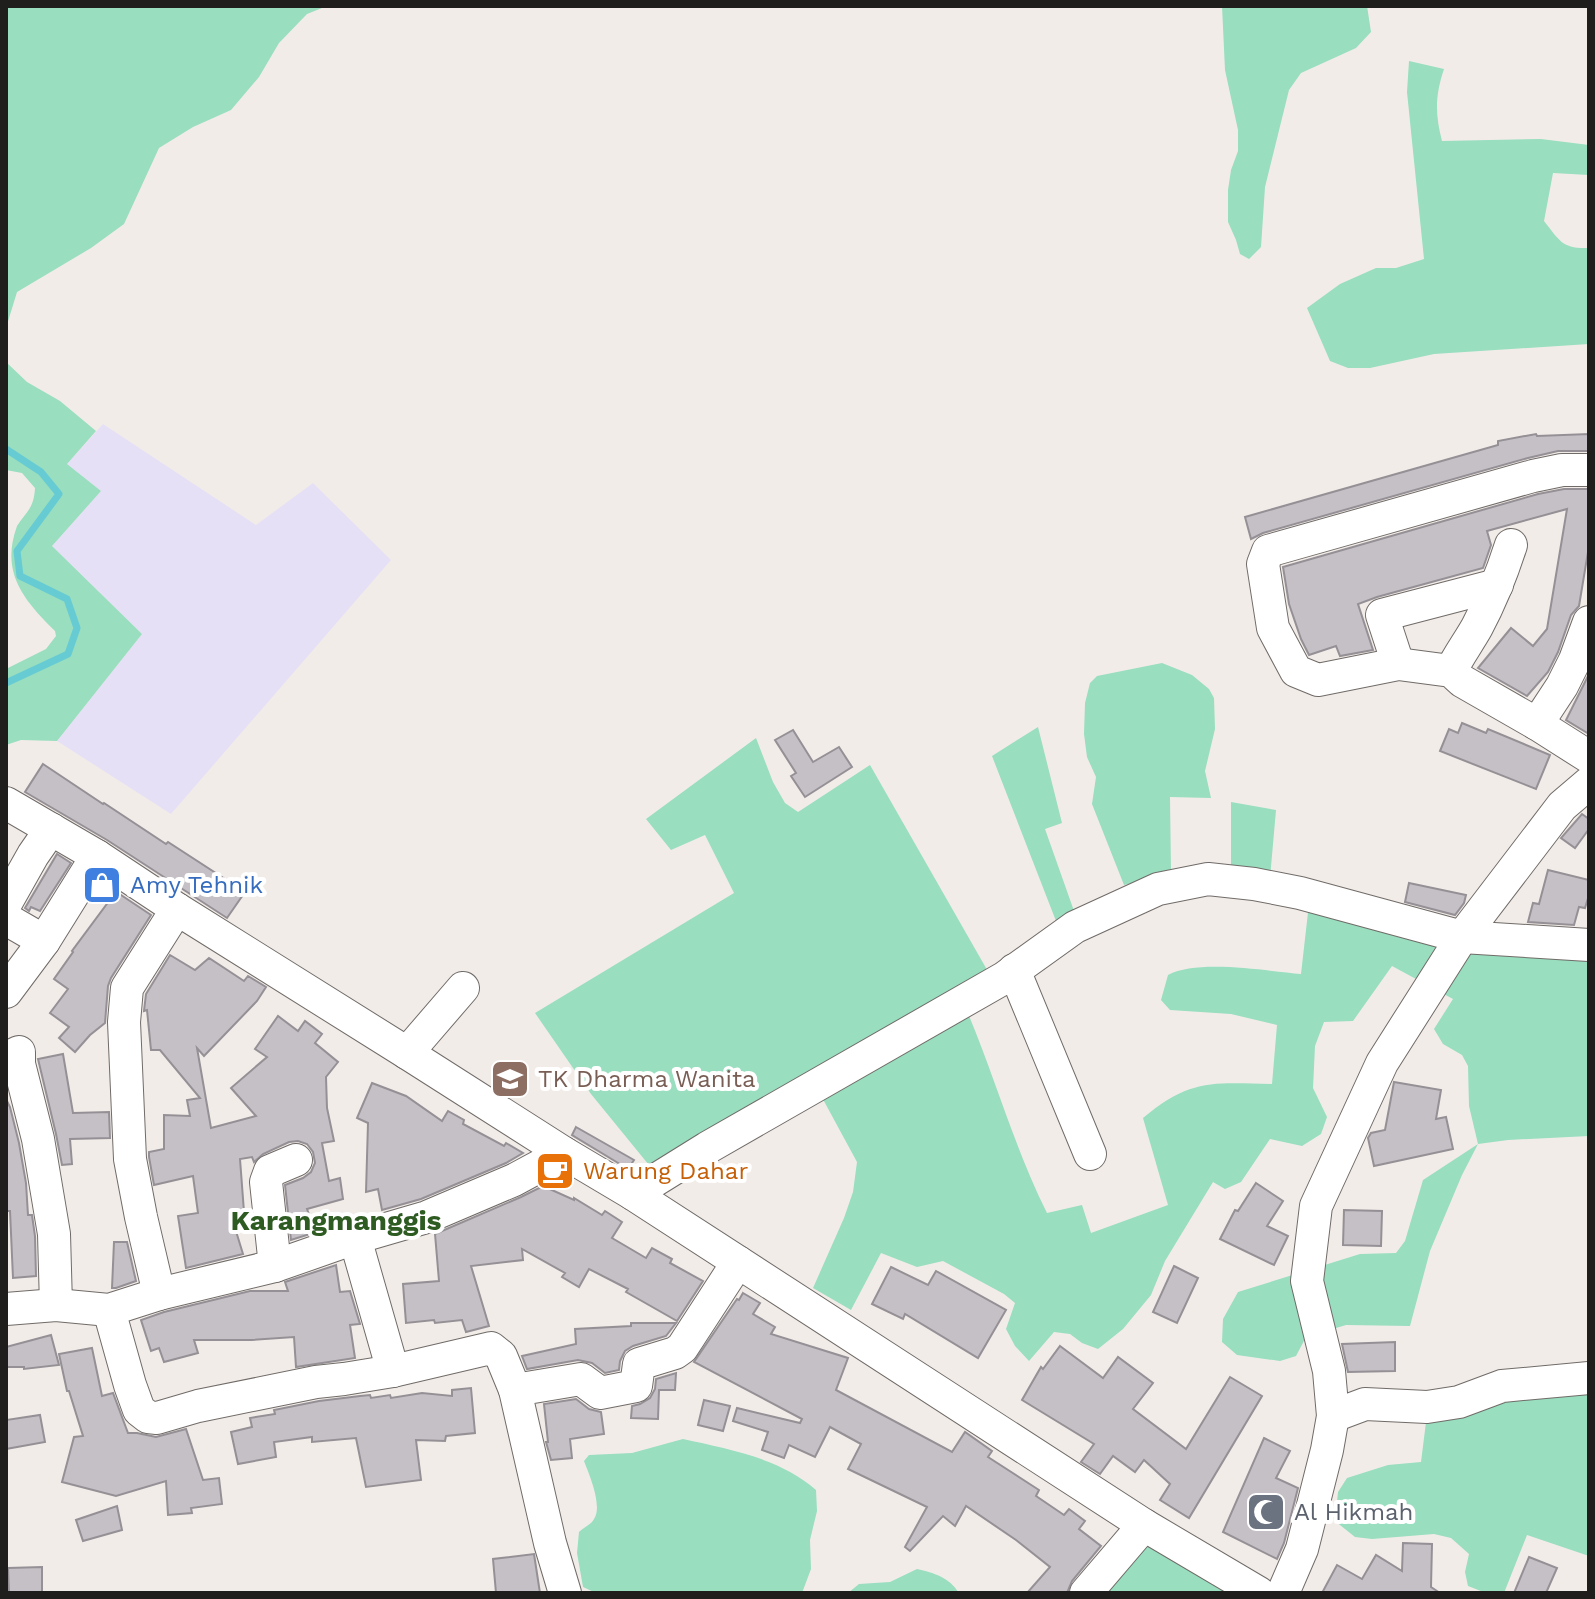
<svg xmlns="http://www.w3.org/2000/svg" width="1595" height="1599" font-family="'Work Sans',sans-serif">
<rect width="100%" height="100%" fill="#f2ece8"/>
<polygon fill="#e5e0f6" points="103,424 256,525 313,483 391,560 171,814 57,741 142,634 52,546 101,491 67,464"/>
<g fill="#98debf">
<polygon points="6,6 327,6 307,14 279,43 259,77 231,110 193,127 159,148 124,224 91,248 17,292 6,328"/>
<polygon points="1222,6 1367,6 1371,32 1356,48 1301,73 1289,90 1265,187 1261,247 1249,259 1240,254 1236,240 1228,222 1228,190 1231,170 1238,151 1238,130 1225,70"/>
<path d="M1409 61 1444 69C1435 96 1435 114 1442 141L1541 139 1589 145V175L1553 173 1544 221C1560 241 1562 249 1589 248V308L1587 321 1589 325V344L1434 354 1370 368H1348L1330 361 1307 308 1340 284 1376 268H1396L1424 259 1407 92Z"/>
<path d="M6 362 27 382 60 401 96 431 67 464 101 491 52 546 142 634 57 741 21 740 6 745V669L46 649 56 636 55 631C24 600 0 573 17 526 27 511 34 508 35 488L22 473 6 470Z"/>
<polygon points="1162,663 1192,675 1209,689 1214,698 1215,729 1205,771 1211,798 1170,797 1171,873 1124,885 1092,804 1096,777 1087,757 1084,734 1085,703 1090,683 1097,676"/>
<polygon points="1038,727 1062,823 1045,829 1074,911 1056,921 992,756"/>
<path d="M756 738 773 782 785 803 798 812 870 765 990 975 960 995C992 1066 1012 1143 1047 1213L1082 1205 1091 1233 1168 1205 1143 1118C1191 1078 1213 1083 1272 1084L1277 1025 1231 1014 1170 1010 1161 1000 1168 975C1198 959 1266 971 1301 974L1311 886 1392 934 1485 955 1504 954 1589 958V1136L1508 1140 1478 1144 1462 1175 1430 1251 1410 1326 1346 1325 1306 1337 1296 1356 1280 1361 1237 1355 1222 1342 1223 1319 1238 1292 1360 1254 1396 1253 1405 1241 1423 1180 1478 1144 1469 1106 1468 1066 1462 1055 1443 1044 1434 1029 1453 999 1392 966 1353 1021 1324 1022 1315 1046 1313 1088 1327 1117 1321 1134 1302 1146 1270 1139 1241 1182 1225 1189 1213 1182 1165 1261 1151 1295 1123 1329 1098 1349 1082 1343 1070 1334 1054 1332 1029 1361 1015 1346 1006 1329 1015 1303 1004 1294 943 1261 917 1267 881 1253 851 1310 813 1288 844 1218 853 1192 857 1162 812 1079 653 1170 591 1094 535 1013 734 893 705 835 671 850 646 819Z"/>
<polygon points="1231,802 1276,810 1270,878 1231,871"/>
<polygon points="1589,1373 1589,1556 1527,1535 1504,1593 1486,1593 1468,1586 1465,1572 1469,1554 1451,1538 1434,1534 1372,1539 1355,1537 1335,1521 1338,1492 1347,1478 1388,1465 1421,1462 1426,1422"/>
<path d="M683 1439C728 1449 780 1458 816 1490L817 1511 810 1540 811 1569 802 1593H596L583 1587 577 1553 579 1532C583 1528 592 1524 594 1519 603 1506 589 1474 584 1461L589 1455 632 1453Z"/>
<polygon points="1143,1542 1232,1593 1098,1593"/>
<path d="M917 1569C934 1573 949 1577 959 1593H848L859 1584 890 1582Z"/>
</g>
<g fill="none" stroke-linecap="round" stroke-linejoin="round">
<polyline stroke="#67cbd3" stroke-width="7" points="6,449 41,472 59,494 17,551 20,576 67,599 77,628 68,654 6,683"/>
</g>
<g fill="#c4c0c5" stroke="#949095" stroke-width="2">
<polygon points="1536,434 1537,436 1589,434 1589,451 1558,451 1528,458 1263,533 1251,539 1245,517 1498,445 1498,441"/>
<polygon points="1564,489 1589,489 1589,546 1579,606 1571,615 1558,652 1548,672 1527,696 1478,668 1511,628 1533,646 1547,629 1567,509 1487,531 1491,545 1483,568 1377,597 1358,604 1373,650 1340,656 1336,646 1309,655 1301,639 1289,604 1283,567 1538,494"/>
<polygon points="1589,674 1589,734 1566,720"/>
<polygon points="1462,723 1486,733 1488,729 1550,755 1536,789 1440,751 1449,729 1458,733"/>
<polygon points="793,730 813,762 839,747 852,767 805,797 791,776 796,773 775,740"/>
<polygon points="43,764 103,804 104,803 166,844 168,842 245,892 227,918 107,840 25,792"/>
<polygon points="1582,814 1589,819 1589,829 1575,848 1561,838"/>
<polygon points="57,854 71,863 40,911 31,907 29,911 25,908"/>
<polygon points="1548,870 1589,880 1589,895 1585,908 1579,907 1574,925 1528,922 1533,903 1539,904"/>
<polygon points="103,883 151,915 111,978 108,986 105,1023 90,1035 75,1052 59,1038 69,1027 50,1013 68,989 54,979 73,952 72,951 109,901 96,893"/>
<polygon points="1409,883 1466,895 1464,903 1455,915 1405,902"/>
<polygon points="170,955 195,970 209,958 244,981 248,976 266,987 257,1001 204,1056 197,1048 211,1128 256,1116 231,1088 267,1057 255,1049 278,1016 298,1031 305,1021 322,1034 315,1043 338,1062 326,1077 327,1108 334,1141 322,1143 329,1181 340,1178 343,1199 307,1209 310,1217 306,1219 310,1234 291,1240 285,1185 303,1178 311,1172 315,1163 313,1152 307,1144 298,1141 289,1142 263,1154 254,1162 252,1157 240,1159 245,1225 235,1228 243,1254 186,1268 178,1216 198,1213 193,1176 154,1185 149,1157 149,1152 164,1149 164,1115 190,1116 187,1100 200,1098 160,1050 151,1050 147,1010 144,1011 146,994"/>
<polygon points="63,1054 73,1113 109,1112 110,1138 70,1139 72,1164 62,1165 56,1134 38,1059"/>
<polygon points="1394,1082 1441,1090 1436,1119 1446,1117 1453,1149 1374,1166 1368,1138 1371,1133 1385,1130"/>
<polygon points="372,1083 406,1096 442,1121 448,1111 464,1120 463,1124 504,1146 506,1143 523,1153 506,1163 421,1199 382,1210 378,1189 366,1192 368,1123 357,1118"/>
<polygon points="6,1099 10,1107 19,1143 26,1183 28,1215 32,1215 35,1236 36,1276 13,1278 10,1211 6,1211"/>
<polygon points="576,1127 634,1160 628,1169 572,1135"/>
<polygon points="1256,1183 1283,1201 1267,1226 1288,1236 1274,1265 1220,1239 1235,1210 1238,1211"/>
<polygon points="543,1186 574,1200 574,1198 602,1215 605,1211 622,1222 612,1238 646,1258 652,1248 672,1259 670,1263 703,1281 677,1321 626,1292 628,1289 589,1269 579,1287 562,1277 565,1273 522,1249 523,1260 471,1266 489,1326 466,1332 462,1320 435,1323 434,1320 406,1323 403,1284 439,1281 435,1234 521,1197"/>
<polygon points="1344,1210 1382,1211 1381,1246 1343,1245"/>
<polygon points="114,1242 127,1242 136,1281 116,1288 112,1288"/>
<polygon points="336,1265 340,1292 350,1291 360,1324 350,1325 355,1358 296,1367 294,1337 251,1340 194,1340 198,1353 164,1362 159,1348 151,1351 141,1320 164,1312 250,1291 288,1291 285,1282"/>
<polygon points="1174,1266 1198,1278 1177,1323 1153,1312"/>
<polygon points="891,1267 928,1285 936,1271 1006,1310 978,1358 905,1314 903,1319 872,1304"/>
<polygon points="743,1293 760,1303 753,1314 775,1327 771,1334 848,1358 836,1390 952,1452 965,1432 992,1451 988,1457 1039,1490 1036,1496 1064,1515 1069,1509 1085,1521 1079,1529 1101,1546 1072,1581 1067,1593 1027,1593 1050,1567 1016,1540 966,1506 955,1526 943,1516 910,1551 905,1547 927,1507 848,1469 861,1444 830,1427 815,1457 789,1445 784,1458 762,1450 768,1432 733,1421 737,1408 800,1423 802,1419 694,1362 737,1299 739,1300"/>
<polygon points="631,1323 676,1323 666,1336 633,1346 625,1351 620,1361 619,1370 605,1373 592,1363 578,1360 527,1369 522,1356 576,1344 575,1329 631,1326"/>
<polygon points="51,1335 59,1365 24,1369 24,1367 6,1367 6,1347"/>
<polygon points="1395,1342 1395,1371 1348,1372 1342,1344"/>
<polygon points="1060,1346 1103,1378 1118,1357 1153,1383 1133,1409 1186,1449 1230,1377 1262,1396 1189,1518 1160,1500 1170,1484 1144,1460 1135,1472 1113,1456 1100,1474 1081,1462 1094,1444 1022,1400 1041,1367 1043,1369"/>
<polygon points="92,1348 102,1396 113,1393 128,1433 137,1433 156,1437 186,1429 203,1480 219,1478 222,1504 191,1508 192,1513 168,1515 166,1481 116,1496 62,1482 74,1437 83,1436 69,1391 67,1391 59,1354"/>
<polygon points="676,1373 675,1390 659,1390 658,1419 631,1418 632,1406 640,1404 650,1398 655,1389 656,1379"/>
<polygon points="471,1388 475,1433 446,1436 445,1441 416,1440 421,1480 366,1487 356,1438 312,1442 312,1437 274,1442 276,1457 238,1464 231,1432 252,1427 250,1418 275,1414 274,1410 319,1401 360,1396 370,1395 371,1398 390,1395 391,1398 422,1393 452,1396 452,1390"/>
<polygon points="576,1399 589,1409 601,1412 604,1434 570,1439 572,1458 551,1460 546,1442 548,1442 544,1404"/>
<polygon points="704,1400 730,1406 723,1431 698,1425"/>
<polygon points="40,1415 45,1442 6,1449 6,1420"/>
<polygon points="1264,1438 1290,1451 1276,1478 1298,1488 1284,1543 1277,1559 1223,1532"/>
<polygon points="117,1506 122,1530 83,1541 76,1520"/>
<polygon points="1403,1543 1432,1544 1431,1587 1440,1593 1322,1593 1337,1565 1362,1579 1376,1555 1402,1571"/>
<polygon points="534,1554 540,1593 496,1593 493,1559"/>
<polygon points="1529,1557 1557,1568 1546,1593 1514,1593"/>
<polygon points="42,1567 42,1593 9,1593 8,1568"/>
</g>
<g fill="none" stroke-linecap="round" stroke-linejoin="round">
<defs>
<g id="minor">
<polyline points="1589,470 1562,470 1533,476 1268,551 1263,564 1273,628 1296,671 1318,680 1398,664 1451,671 1462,681 1537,724 1562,686 1575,660 1589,622"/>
<polyline points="1398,664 1382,615 1497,585"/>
<path d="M1451 671C1458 656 1468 643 1477 627 1491 601 1502 573 1511 545"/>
<polyline points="1537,724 1589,757"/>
<polyline points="6,803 97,856 177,909 407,1053 564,1153 633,1194 1144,1525 1259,1593"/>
<polyline points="6,903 33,855 51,829"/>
<polyline points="6,919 44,941"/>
<polyline points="1014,970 1090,1154"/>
<polyline points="6,992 44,941 97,856"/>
<polyline points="407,1053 463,988"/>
<polyline points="6,1058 19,1052 19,1064 38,1139 54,1234 56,1305"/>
<polyline points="633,1194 707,1148 1004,978 1075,927 1158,889 1208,879 1254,884 1300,893 1462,937 1589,945"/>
<polyline points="355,1238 393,1371"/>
<polyline points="275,1266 266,1182 270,1171 296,1160"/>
<polyline points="159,1294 141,1217 130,1159 124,1022 127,988 177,909"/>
<polyline points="6,1309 56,1305 109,1310 159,1294 275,1266 355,1238 427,1217 514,1180 564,1153"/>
<polyline points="109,1310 130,1385 139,1410 148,1417 157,1418 198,1406 316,1382 344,1379 393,1371 491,1348 501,1356 515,1390"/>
<polyline points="1333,1416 1365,1404 1427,1407 1459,1402 1502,1386 1589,1378"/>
<polyline points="565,1593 550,1543 515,1390 581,1379 600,1393 636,1386 639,1364 675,1353 682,1348 738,1262"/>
<polyline points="1086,1593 1144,1525"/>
<polyline points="1283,1593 1302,1549 1327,1450 1333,1416 1329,1371 1307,1281 1316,1206 1382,1063 1462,937 1562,806 1589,783"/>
</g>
</defs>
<use href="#minor" stroke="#706b68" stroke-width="34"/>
<use href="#minor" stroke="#fff" stroke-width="32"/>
</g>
<defs>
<symbol id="shop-square" viewBox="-11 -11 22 22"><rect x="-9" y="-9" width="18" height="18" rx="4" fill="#3f7fe0" stroke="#fff"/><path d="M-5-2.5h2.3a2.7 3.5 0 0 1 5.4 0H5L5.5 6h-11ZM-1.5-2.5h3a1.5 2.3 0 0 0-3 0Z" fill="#fff"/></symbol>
<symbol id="school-square" viewBox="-11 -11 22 22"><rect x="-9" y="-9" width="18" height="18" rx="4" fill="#8d6e63" stroke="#fff"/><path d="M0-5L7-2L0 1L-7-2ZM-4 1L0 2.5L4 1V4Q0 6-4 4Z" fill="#fff"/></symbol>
<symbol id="cafe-square" viewBox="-11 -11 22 22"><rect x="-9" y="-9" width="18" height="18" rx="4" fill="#e8710a" stroke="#fff"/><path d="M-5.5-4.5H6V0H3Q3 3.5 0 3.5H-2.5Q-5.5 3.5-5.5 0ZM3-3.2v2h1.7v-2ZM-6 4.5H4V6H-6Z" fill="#fff"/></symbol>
<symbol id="mosque-square" viewBox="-11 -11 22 22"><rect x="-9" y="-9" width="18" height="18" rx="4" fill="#6b7280" stroke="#fff"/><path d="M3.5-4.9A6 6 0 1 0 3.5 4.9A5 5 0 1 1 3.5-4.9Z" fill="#fff"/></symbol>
</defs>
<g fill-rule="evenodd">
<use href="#shop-square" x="80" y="863" width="44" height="44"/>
<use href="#school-square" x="488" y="1057" width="44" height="44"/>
<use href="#cafe-square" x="533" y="1149" width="44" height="44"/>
<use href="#mosque-square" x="1244" y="1490" width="44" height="44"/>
</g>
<g text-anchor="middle" stroke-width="8" stroke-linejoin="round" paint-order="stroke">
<g font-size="24" fill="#366cbe" stroke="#fff" text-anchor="start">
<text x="130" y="893">Amy Tehnik</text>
</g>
<g font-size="24" fill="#785e54" stroke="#fff" text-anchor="start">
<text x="538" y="1087">TK Dharma Wanita</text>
</g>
<g font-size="24" fill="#c56008" stroke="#fff" text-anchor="start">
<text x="583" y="1179">Warung Dahar</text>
</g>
<g font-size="24" fill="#5b616d" stroke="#fff" text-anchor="start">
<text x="1294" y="1520">Al Hikmah</text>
</g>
<g font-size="28" font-weight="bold" fill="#2e5b22" stroke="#fff">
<text x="336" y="1230">Karangmanggis</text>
</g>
</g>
<rect width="1595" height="1599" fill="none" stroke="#201e1d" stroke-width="16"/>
</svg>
